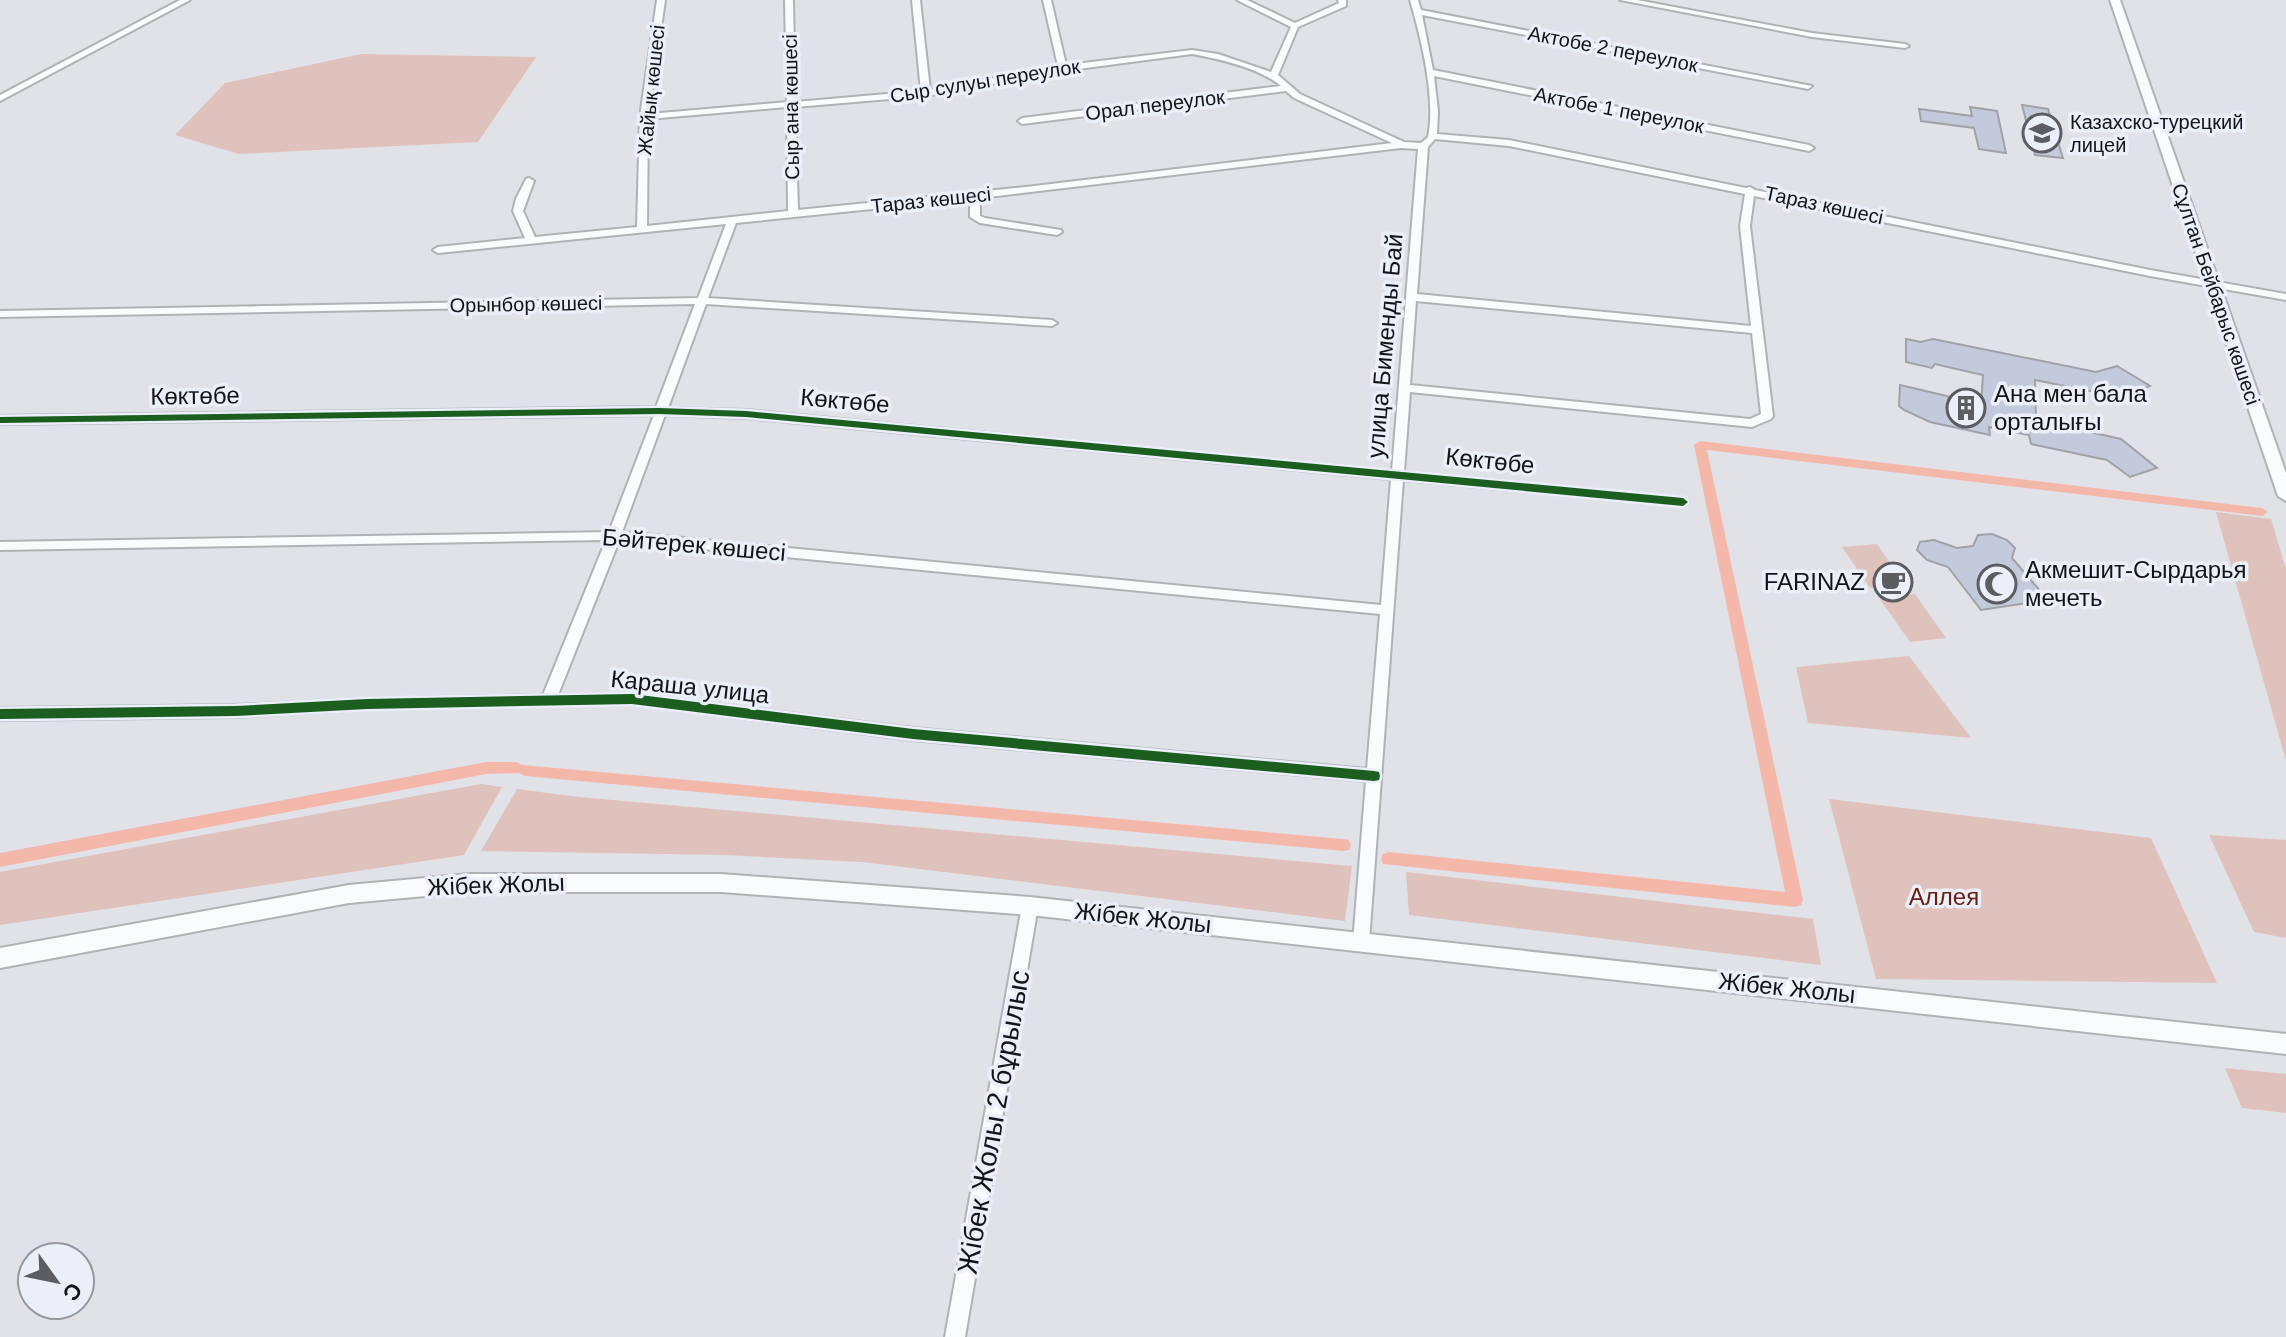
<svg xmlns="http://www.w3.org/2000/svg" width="2286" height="1337" font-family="Arial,sans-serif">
<rect width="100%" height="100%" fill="#e0e2e8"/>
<g fill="#e0c2bd">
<polygon points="361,54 536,57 478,142 239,154 175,135 225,83"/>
<polygon points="2216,512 2271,519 2286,569 2286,761"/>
<polygon points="1877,544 1905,585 1870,588 1842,547"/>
<polygon points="1915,594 1946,638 1910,642 1879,598"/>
<polygon points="1909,656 1971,738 1808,723 1796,667"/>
<polygon points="481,784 502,787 464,855 0,925 0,872"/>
<polygon points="517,789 579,797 1352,866 1345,921 862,862 725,855 481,851"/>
<polygon points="1829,799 2151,838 2217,983 1876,979"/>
<polygon points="2209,835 2286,840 2286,938 2254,932"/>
<polygon points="1406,872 1813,919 1821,965 1409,915"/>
<polygon points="2225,1068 2286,1074 2286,1113 2242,1108"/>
</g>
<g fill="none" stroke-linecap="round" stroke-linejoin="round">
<g fill="#f4b8ab" fill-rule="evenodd">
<polygon points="1700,441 2262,508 2268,512 2262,516 1707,450 1803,900 1801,905 1795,907 1383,864 1381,859 1383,854 1389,852 1785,892 1694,445"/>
<polygon points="486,762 516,762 522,765 1343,839 1349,840 1351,845 1349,850 1343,851 525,776 519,773 486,774 0,867 0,853"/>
</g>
</g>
<g fill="#c3cadb" stroke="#a0a2a6" stroke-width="2">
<polygon points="2022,105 2048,109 2063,158 2035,155"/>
<polygon points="1970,107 1997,111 2006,153 1979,149 1974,128 1921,121 1919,109 1972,116"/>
<polygon points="1906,339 1921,342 1933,339 2096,372 2117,366 2150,386 2124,398 2035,380 2036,420 2121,439 2157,468 2130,477 2107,460 2031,444 2029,435 1989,427 1990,435 1930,422 1904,410 1899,406 1900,385 1981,404 1983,375 1935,364 1932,368 1906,362"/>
<polygon points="1992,534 2007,540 2015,548 2012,558 2048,600 1981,610 1948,567 1927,560 1917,550 1920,542 1934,540 1957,548 1973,546 1978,535"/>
</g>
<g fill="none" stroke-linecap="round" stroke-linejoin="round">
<defs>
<g id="minor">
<polygon points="180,0 190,0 0,101 0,95"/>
<path d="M657 0H665L649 114 787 102 785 0H793L795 102 921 91 912 0H920L930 90 1058 66 1043 0H1051L1066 65 1192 50 1218 54 1271 72 1291 27 1237 0H1247L1295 23 1339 3 1338 0H1346V6L1298 27 1278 75 1300 94 1404 142 1421 143 1428 137C1436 98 1421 38 1410 0H1418L1421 10 1812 86 1808 89 1422 15 1433 70 1809 145 1814 148 1809 151 1434 76 1438 111 1437 134 1509 140 1746 188 1750 187 1755 190 2150 270 2286 294V300L2150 276 1754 196 1750 226 1773 416 1771 419 1752 427 1410 392 1404 472 1683 498 1689 502 1683 506 1403 480 1369 942 1367 947 1361 949 1355 947 1353 942 1366 781 913 740 632 704 367 709 235 717 0 720V708L235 705 367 699 543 695 606 540 0 550V542L609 532 654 415 0 424V416L656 407 695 304 0 317V311L698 298 726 224 438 253 433 250 438 247 525 238 513 211 516 199 526 179 529 178 534 181 523 211 535 237 637 227 640 117ZM1192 54C1219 59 1260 68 1281 86L1022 118 1018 121 1022 124 1286 91 1294 98 1392 143 1026 187 798 210 795 107 926 96 1063 71ZM787 107 788 211 647 226 648 119ZM1435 139 1509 146 1745 194 1740 226 1751 326 1417 294 1428 147ZM1401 148 1418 149 1392 471 746 410 668 408 706 304 1052 326 1057 323 1052 320 708 298 736 223 970 199V217L980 223 1057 235 1062 232 1061 230 985 218 980 216V198ZM1416 301 1752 333 1761 414 1750 419 1410 385ZM665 415 746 418 1391 479 1381 605 622 532ZM619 541 1380 614 1367 769 913 728 632 694 558 695Z"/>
<polygon points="1620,0 1637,0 1812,33 1905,44 1909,46 1905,48 1812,37"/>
<polygon points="1030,899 1036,901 1038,906 965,1337 945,1337 1022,906 1024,901"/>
</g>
<g id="major">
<polygon points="2110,0 2120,0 2286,473 2286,501 2278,496"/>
<polygon points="469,874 721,874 1030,897 2286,1034 2286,1054 1030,915 721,892 469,892 349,903 0,968 0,948 349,885"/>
</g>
</defs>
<use href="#minor" stroke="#b0b2b6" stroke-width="4"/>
<use href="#major" stroke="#b0b2b6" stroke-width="4"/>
<use href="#minor" fill="#fafbfc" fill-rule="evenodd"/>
<use href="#major" fill="#fafbfc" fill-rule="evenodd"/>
<defs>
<g id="cycleway">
<polygon points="659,408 746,411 1683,498 1688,502 1683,506 746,417 659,414 0,423 0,417"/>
<polygon points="632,694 913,729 1374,771 1379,772 1380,776 1379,780 1374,781 913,739 632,704 367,709 235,716 0,719 0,709 235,706 367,699"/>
</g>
</defs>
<use href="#cycleway" stroke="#eaeff9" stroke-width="5"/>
<use href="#cycleway" fill="#1b5e20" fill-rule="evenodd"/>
</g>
<defs>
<symbol id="school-ring" viewBox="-11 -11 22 22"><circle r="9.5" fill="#eaeff9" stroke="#5b5d61" stroke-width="1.5"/><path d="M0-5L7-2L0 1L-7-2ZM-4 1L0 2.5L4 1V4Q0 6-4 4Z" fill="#5b5d61"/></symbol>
<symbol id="building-ring" viewBox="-11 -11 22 22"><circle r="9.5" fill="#eaeff9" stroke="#5b5d61" stroke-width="1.5"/><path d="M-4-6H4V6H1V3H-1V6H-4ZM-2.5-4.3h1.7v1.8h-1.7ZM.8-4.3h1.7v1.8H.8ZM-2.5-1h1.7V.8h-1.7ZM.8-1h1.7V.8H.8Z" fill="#5b5d61"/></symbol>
<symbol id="cafe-ring" viewBox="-11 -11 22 22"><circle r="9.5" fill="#eaeff9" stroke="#5b5d61" stroke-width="1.5"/><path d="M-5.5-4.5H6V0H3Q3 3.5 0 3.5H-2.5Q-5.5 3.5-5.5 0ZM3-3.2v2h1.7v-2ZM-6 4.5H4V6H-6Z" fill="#5b5d61"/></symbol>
<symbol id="mosque-ring" viewBox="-11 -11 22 22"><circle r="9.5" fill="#eaeff9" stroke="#5b5d61" stroke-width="1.5"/><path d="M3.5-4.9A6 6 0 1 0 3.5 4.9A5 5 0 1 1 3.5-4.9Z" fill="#5b5d61"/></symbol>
</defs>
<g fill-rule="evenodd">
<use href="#school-ring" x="2020" y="111" width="44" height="44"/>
<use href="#building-ring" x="1944" y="386" width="44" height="44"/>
<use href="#cafe-ring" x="1871" y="560" width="44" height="44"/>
<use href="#mosque-ring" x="1975" y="562" width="44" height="44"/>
</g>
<g text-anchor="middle" stroke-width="7" stroke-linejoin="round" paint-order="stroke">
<g font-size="20" fill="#131518" stroke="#eaeff9">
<text transform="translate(1613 49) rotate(11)" y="7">Актобе 2 переулок</text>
<text transform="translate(985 81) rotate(-9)" y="7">Сыр сулуы переулок</text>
<text transform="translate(651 90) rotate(-84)" y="7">Жайық көшесі</text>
<text transform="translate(1155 105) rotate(-7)" y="7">Орал переулок</text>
<text transform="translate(791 107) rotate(-91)" y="7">Сыр ана көшесі</text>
<text transform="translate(1619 110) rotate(11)" y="7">Актобе 1 переулок</text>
<text transform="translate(931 200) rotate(-6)" y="7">Тараз көшесі</text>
<text transform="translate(1824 205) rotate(12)" y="7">Тараз көшесі</text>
<text transform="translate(2216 294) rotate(71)" y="7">Сұлтан Бейбарыс көшесі</text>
<text transform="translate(526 304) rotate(-1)" y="7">Орынбор көшесі</text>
</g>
<g font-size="20" fill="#131518" stroke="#eaeff9" text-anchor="start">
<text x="2070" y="129">Казахско-турецкий<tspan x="2070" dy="23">лицей</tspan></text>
</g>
<g font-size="24" fill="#131518" stroke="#eaeff9">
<text transform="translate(1385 346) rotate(-85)" y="8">улица Бименды Бай</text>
<text transform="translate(195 396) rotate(-1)" y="8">Көктөбе</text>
<text transform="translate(845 401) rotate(5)" y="8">Көктөбе</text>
<text transform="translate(1490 461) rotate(6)" y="8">Көктөбе</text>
<text transform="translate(694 545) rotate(5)" y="8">Бәйтерек көшесі</text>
<text transform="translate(690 687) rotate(6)" y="8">Караша улица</text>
<text transform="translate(496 885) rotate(-2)" y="8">Жібек Жолы</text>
<text transform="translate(1143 918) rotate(6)" y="8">Жібек Жолы</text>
<text transform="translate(1787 988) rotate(6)" y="8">Жібек Жолы</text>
</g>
<g font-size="24" fill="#131518" stroke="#eaeff9" text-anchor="start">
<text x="1994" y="402">Ана мен бала<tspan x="1994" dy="28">орталығы</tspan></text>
<text x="2025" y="578">Акмешит-Сырдарья<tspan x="2025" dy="28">мечеть</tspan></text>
<text x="1865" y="590" text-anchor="end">FARINAZ</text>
</g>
<g font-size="24" fill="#6a1e0e" stroke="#eaeff9">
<text x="1944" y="905">Аллея</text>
</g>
<g font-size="28" fill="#131518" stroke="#eaeff9">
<text transform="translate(993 1122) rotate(-80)" y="10">Жібек Жолы 2 бұрылыс</text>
</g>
</g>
<g transform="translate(56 1281) rotate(123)"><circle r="38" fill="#eaeff9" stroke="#94989f" stroke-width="2"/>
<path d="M0-6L14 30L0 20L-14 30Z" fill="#5b5d61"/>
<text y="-12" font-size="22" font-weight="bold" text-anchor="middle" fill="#131518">С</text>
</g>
</svg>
